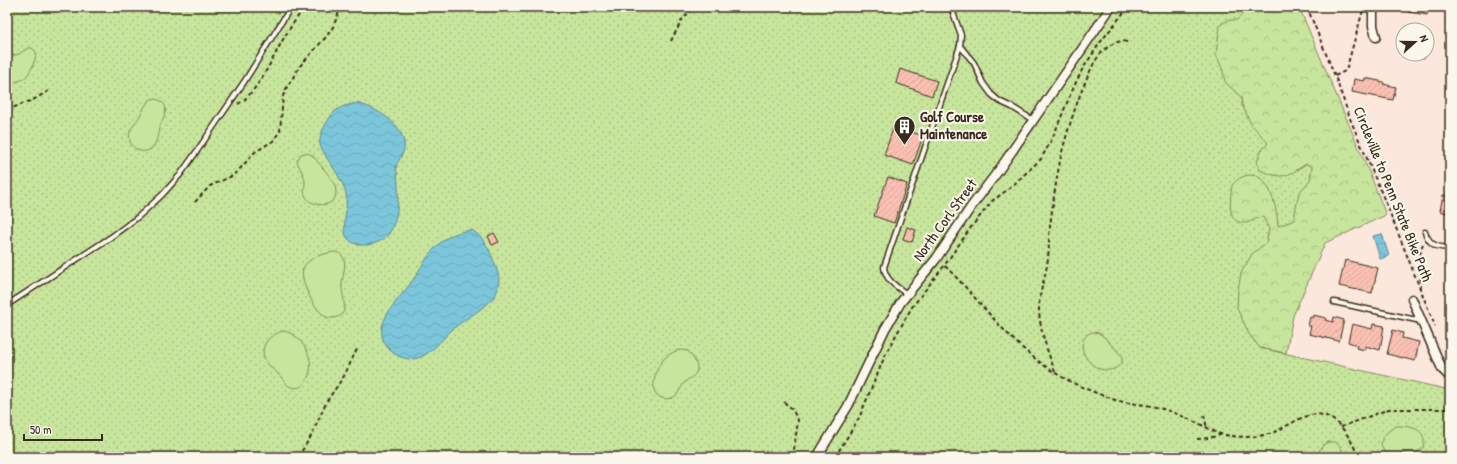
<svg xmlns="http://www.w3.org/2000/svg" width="1457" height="464" font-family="'Patrick Hand',sans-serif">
<defs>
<pattern id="grass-dots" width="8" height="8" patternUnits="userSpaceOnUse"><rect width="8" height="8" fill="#c7e59c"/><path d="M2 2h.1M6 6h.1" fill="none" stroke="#acc586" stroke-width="1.8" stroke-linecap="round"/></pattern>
<pattern id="forest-crowns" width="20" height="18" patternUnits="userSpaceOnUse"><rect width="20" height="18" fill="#c7e59c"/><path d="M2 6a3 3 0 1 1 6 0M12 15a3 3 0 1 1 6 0" fill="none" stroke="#acc586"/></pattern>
<pattern id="water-waves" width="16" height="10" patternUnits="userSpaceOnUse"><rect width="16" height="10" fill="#7cc6dc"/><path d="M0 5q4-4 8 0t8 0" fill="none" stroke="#6caabc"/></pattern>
<pattern id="building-hatch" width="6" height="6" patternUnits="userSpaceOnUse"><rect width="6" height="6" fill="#fbc1b3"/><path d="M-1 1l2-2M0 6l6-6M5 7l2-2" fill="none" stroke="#d8a69a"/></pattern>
</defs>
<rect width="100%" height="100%" fill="#fbe7db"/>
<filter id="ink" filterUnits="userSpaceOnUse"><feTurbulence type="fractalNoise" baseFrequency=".025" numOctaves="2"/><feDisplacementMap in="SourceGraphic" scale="8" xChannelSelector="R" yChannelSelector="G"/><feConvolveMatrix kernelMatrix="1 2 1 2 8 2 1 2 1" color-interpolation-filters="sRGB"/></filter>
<g filter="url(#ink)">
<polygon fill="url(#grass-dots)" stroke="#81885d" points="7,7 1298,7 1340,112 1260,348 1450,390 1450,457 7,457"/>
<path fill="url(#forest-crowns)" stroke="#81885d" d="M1247 7H1299L1372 179 1386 215 1325 243 1293 316 1286 353 1260 348 1249 334 1237 308 1238 290 1241 273 1252 254 1266 243 1269 229 1263 217C1256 217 1251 223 1244 223 1225 223 1231 196 1232 185 1235 182 1239 178 1242 177 1269 165 1277 209 1278 226L1295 220V212L1299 193 1310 180 1312 166 1306 164C1286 177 1283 180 1260 170L1257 162 1261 151 1268 143 1251 124 1242 105 1241 97 1225 82 1223 71 1216 54 1220 25 1228 20H1237L1247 9Z"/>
<g fill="#c7e59c" stroke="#81885d">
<path d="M28 48H32L36 52C36 60 30 75 23 79 19 82 12 82 7 84V57L19 54Z"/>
<path d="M151 99C162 98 169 106 164 116 163 120 161 123 159 128 158 134 157 143 152 148 141 157 126 146 130 132 132 125 138 121 141 114 143 111 144 107 147 103 148 101 150 101 151 99Z"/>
<path d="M305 153 310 154 314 157C321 167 335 179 336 191 337 208 313 208 306 197 303 192 305 187 305 182 305 175 299 168 297 161L301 154Z"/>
<path d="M335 252C352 255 341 276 342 287 342 298 352 318 331 318 318 319 299 281 303 269 306 258 325 253 335 252Z"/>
<path d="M284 331C304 335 319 365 305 382 302 387 297 389 292 387 286 386 285 381 281 377 277 372 272 369 268 364 256 349 268 334 284 331Z"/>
<path d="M1092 332 1099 333 1104 337 1122 356V363C1100 387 1065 344 1092 332Z"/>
<path d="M680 350 688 351C691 355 696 361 697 367 698 376 690 377 685 382 681 386 679 394 674 397 666 401 656 398 654 389 653 384 655 377 657 371 660 360 670 352 680 350Z"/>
<path d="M1397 426C1412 426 1428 429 1423 448 1418 453 1411 452 1405 453 1401 453 1397 456 1393 456 1390 456 1387 454 1385 452 1375 442 1387 430 1397 426Z"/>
<polygon points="1329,442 1335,442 1340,446 1345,457 1315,457 1324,444"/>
</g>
<g fill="url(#water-waves)" stroke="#628890">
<path d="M357 103C375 108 400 121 404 142 406 150 400 159 396 165 399 184 401 221 387 236 382 242 371 245 364 245 358 246 349 242 346 236 342 227 348 206 346 194 343 179 331 166 324 153 323 151 321 148 320 145 319 137 323 129 327 122 335 108 342 106 357 103Z"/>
<path d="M472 230C476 233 480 236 483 240 488 245 499 272 499 279 499 283 497 293 495 296 485 309 465 318 452 330 441 340 428 359 411 359 396 359 379 345 382 328 385 310 403 295 413 280 429 255 439 233 472 230Z"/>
<polygon points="1382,234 1389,256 1380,259 1373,236"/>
</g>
<g fill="url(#building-hatch)" stroke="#3b2a1e">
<polygon points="1409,7 1428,7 1427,15 1408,12"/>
<polygon points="1405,54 1425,54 1424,58"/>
<polygon points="900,69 937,81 932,96 896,83"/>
<polygon points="1365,78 1384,82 1383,84 1396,87 1393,100 1352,92 1354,79 1364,81"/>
<polygon points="894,126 923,136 913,165 884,155"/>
<polygon points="888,177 907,184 894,223 874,216"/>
<polygon points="1443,195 1450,197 1450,214 1440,211"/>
<polygon points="907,227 916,230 912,242 903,239"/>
<polygon points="494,233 499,242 492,245 488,236"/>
<polygon points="1345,260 1378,268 1372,293 1339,286"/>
<polygon points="1313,315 1326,318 1325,320 1333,322 1334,317 1344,320 1339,341 1309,334 1311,326 1308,326 1310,317 1312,318"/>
<polygon points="1352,324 1372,329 1373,324 1384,326 1380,350 1365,346 1365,350 1356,348 1357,345 1348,342"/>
<polygon points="1393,330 1403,333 1402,338 1419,342 1415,361 1387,354"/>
</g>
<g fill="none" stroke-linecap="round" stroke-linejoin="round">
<defs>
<g id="lane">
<polyline points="960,46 974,63 983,83 991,94 999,101 1012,107 1033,120"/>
<path d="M1425 232C1429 244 1437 249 1450 247"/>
<path d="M907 294C897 287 885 280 884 267L960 46 961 35 951 7"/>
<polyline points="1334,302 1421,321"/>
<polyline points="7,305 111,237 138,217 162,195 180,175 197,151 244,82 291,7"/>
</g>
<g id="street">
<polyline points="1373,7 1373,26 1376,37"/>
<polyline points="1412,299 1442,369 1450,377"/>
<polyline points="817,457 848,406 885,329 901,302 936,259 971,207 999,170 1043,106 1111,7"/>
</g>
</defs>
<use href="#lane" stroke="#3b2a1e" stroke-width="7"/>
<use href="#street" stroke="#3b2a1e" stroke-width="11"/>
<g stroke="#3b2a1e" stroke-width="2" stroke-dasharray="4 3" stroke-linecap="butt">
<polyline points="1307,7 1335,76 1351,121 1390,213 1435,326"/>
<polyline points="671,41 682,20 694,7"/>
<polyline points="1335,76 1345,71 1347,67 1363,10"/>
<path d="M238 104C257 94 274 55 285 36 291 26 298 17 304 7"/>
<polyline points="7,110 35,99 50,90"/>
<polyline points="195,202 210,186 232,176 238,171 255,152 273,141 280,131 283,96 286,89 300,66 326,37 333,27 341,7"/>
<path d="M945 266C979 299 1006 339 1045 366 1064 380 1087 390 1110 398 1127 405 1145 403 1163 409 1176 413 1189 419 1202 425 1208 428 1214 432 1221 434 1237 438 1256 438 1272 433 1285 428 1296 419 1310 415 1334 409 1352 438 1358 457"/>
<path d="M1421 289C1420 275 1417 258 1423 244"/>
<path d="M1055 372C1048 352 1039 329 1039 308 1039 291 1047 274 1048 257 1049 250 1049 243 1049 236 1052 208 1056 179 1062 152 1067 131 1087 68 1101 53 1109 45 1119 38 1130 43"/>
<polyline points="784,402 792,409 798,420 793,457"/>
<polyline points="1204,415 1207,428"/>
<polyline points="1341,427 1389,409 1450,409"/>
<polyline points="1197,439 1209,438 1223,434"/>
<polyline points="298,457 310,438 327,401 344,376 358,347"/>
<polyline points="835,457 859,418 887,351 912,307 944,266 969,230 992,201 1010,188 1041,159 1053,137 1071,93 1082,70 1099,44 1128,7"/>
</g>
<use href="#lane" stroke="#fbf7ec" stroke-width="4"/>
<use href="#street" stroke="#fbf7ec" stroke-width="8"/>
</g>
</g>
<defs>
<symbol id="building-pin" viewBox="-11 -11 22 30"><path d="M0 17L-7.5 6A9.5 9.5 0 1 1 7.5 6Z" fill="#3b2a1e" stroke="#fbf7ec"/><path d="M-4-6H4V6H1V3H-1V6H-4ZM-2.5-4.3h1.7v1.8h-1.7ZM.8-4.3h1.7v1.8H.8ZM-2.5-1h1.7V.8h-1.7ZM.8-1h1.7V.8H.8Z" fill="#fff"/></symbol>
</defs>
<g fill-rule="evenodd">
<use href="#building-pin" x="892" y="114" width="25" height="34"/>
</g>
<g text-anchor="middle" stroke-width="4" stroke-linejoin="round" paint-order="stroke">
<g font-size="15" font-weight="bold" fill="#3b2a1e" stroke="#fbf7ec" text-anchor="start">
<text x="920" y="122">Golf Course<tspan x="920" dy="17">Maintenance</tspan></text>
</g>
<g font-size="15" fill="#3b2a1e" stroke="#fbf7ec">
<text transform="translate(1393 194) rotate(68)" y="5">Circleville to Penn State Bike Path</text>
<text transform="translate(945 220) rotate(-54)" y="5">North Corl Street</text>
</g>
</g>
<rect width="1457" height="464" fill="none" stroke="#fbf7ec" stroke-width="24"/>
<rect x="12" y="12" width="1433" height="440" fill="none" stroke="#3b2a1e" stroke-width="1.5" filter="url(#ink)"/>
<g transform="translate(1415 42) rotate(69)"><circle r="19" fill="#fbf7ec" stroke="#aea59a"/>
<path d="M0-3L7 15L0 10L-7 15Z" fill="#3b2a1e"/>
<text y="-6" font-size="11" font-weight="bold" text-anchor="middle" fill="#3b2a1e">N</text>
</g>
<path d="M24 434v6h78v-6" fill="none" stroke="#3b2a1e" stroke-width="2"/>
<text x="30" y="434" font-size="12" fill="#3b2a1e" stroke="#fbf7ec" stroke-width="3" paint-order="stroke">50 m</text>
</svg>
